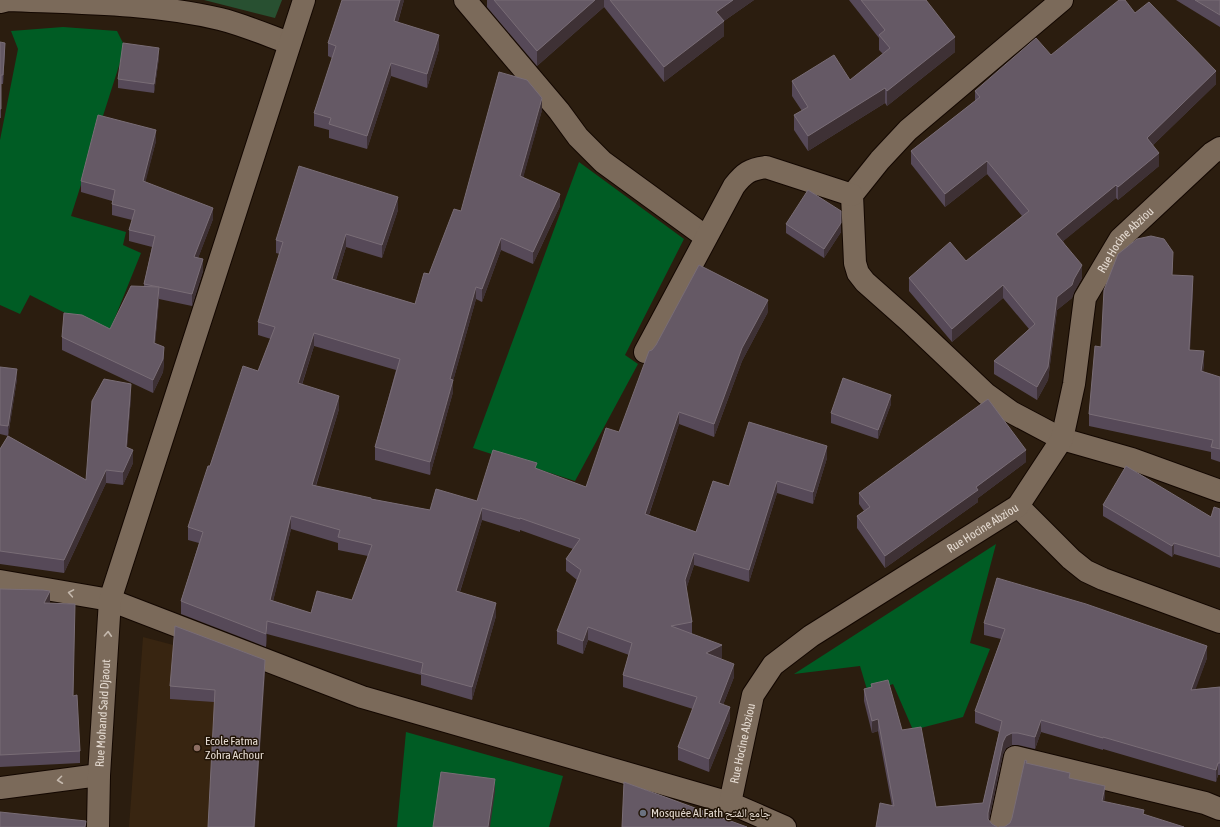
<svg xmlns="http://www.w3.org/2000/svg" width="1220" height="827" font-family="'Asap Condensed','Noto Naskh Arabic',sans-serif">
<rect width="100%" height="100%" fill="#2b1d0f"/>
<polygon fill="#382511" points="143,637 265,669 255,827 129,827"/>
<polygon fill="#285031" points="204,0 282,0 275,18"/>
<g fill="#005c24">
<polygon points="63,27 117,31 125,47 71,216 126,232 123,245 141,253 108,335 30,295 20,314 0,305 0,140 18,49 11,31"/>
<polygon points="579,162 684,239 625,355 638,364 575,481 473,448"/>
<polygon points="996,544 970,643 990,649 963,717 913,730 893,684 868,693 860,666 794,674"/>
<polygon points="406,732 563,776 549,827 397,827"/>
</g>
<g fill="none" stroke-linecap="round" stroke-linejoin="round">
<defs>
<g id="minor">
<polyline points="465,0 559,111 578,137 603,162 706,237"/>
<polyline points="1062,0 908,130 880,160 852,195 855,263 858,273 865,282 909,321 986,394 1011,412 1062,439 1132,459 1220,491"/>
<path d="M0 2 8 0C78 3 151 3 220 19 244 25 267 35 289 43"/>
<path d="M645 352 734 186C744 173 750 169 766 167L852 195"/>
<polyline points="1018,506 1071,559 1086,571 1103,579 1220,622"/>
<polyline points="0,581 110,600 362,697 730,803 785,827"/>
<polyline points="0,788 99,775"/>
<path id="s1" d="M730 803 753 695 773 665 811 636 1018 506 1062 439 1074 384 1085 298 1120 239 1212 153 1220 148"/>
<path id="s2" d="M98 827 99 775 110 600 304 0"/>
<polyline points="1000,827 1015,757 1205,803 1220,809"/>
</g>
</defs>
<use href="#minor" stroke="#130700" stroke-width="24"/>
<use href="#minor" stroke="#7b6a5a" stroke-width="22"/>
</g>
<g fill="#564958" fill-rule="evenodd">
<polygon points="404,0 398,22 439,49 427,88 391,76 367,149 329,138 329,130 314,126 314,113 332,58 328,56 328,43"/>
<polygon points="487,0 754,0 724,21 724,36 664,82 604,7 537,66 487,7"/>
<polygon points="849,0 926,0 955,52 887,106 885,103 808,151 794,130 794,115 802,111 792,96 792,81 850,80 883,54 879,50 879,38"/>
<polygon points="1176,0 1220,0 1220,27"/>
<polygon points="1135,13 1216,84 1153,145 1159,166 1118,200 1116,198 1063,241 1082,278 1074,292 1072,298 1057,310 1048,380 1037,400 994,374 994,361 1029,329 1003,298 952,342 909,291 909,278 966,261 1022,216 987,174 945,207 911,164 911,151 975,101 975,91 1051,55"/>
<polygon points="0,42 5,51 3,84 1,84 1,118 0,118"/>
<polygon points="159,57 154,93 118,88 118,79"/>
<path d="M542 110 523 177 560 206 533 264 501 250 482 302 476 299 453 381V392L430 475 375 460V447L396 370 314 346 302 385 339 409 316 486 371 499 430 510 477 501 537 469 586 487 619 432 768 312 742 361 714 437 679 424 649 515 696 532 729 486 827 458 813 504 777 493 749 582 694 565 686 589 692 622V634L722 658 720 659 734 677 723 705 730 720 709 772 678 760V747L693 709 623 687V675L629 655 588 640 583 654 557 644V631L577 580 566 571V559L573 549 520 530V532L482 520 460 592 496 616 472 700 421 685V675L267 634 266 647 181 614V601L199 543 188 540V527L210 466 258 371 271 339 258 335V322L280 254 276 253V240L398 210 382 258 346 247 336 280 415 304 429 274 461 211ZM291 529 338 543V550L368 556 352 600 311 613 273 601Z"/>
<polygon points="156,141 145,182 213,219 198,258 203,271 192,306 159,299 155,343 164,361 163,372 153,393 62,350 62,337 110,329 144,286 144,284 152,247 129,241 129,230 132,220 112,215 112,201 81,192 81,181"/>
<polygon points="786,224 841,232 824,258 786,233"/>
<polygon points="1173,264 1172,275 1193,289 1190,350 1204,363 1203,372 1220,377 1220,462 1211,459 1211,452 1089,426 1089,414 1101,347"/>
<polygon points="0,367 17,379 8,436 86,480 131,396 127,447 133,463 123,485 106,483 64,573 0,564 0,449 8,436 0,434"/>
<polygon points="891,404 878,439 831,423 831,413"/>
<polygon points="1026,462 978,498 978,502 885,568 857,528 857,516 864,511 859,504 859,493"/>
<polygon points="1103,505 1211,517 1220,509 1220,568 1174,554 1172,557 1103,516"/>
<polygon points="0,589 50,602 49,603 73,696 80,751 80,763 0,767"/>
<polygon points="984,623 1207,658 1195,689 1220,687 1220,775 1218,775 1216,782 1103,749 1103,750 1041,732 1035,749 1018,745 1012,745 1006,748 1003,754 989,820 892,806 878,731 872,733 864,701 864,689 871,687 871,684 902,730 936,807 983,803 999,732 975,723 975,711 1001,639 984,635"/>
<polygon points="265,673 214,702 170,699 170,686"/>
</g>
<g fill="#3e3135">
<polygon points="400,0 404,0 394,34 394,21"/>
<polygon points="595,0 604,0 604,7 537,66 537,51"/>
<polygon points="733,0 754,0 724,21 724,36 664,82 664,67 716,12"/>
<polygon points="439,35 439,49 427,88 427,74"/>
<polygon points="955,37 955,52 887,106 887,91"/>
<polygon points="5,43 5,51 3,84 3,75"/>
<polygon points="159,48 159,57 154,93 154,84"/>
<polygon points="391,63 391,76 367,149 367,136"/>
<polygon points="1216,71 1216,84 1147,151 1147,138"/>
<polygon points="885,88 885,103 808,151 808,136"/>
<polygon points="542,98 542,110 520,189 520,176"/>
<polygon points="156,130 156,141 143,192 143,181"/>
<polygon points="1159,153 1159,166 1118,200 1118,187"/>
<polygon points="987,161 987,174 945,207 945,194"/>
<polygon points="1116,185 1116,198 1056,247 1056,234"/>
<polygon points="560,194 560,206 533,264 533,252"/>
<polygon points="398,197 398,210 382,258 382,245"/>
<polygon points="213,208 213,219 194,269 194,257"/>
<polygon points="841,223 841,232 824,258 824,249"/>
<polygon points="346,234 346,247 332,292 332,279"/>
<polygon points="501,238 501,250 482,302 482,289"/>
<polygon points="203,259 203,271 192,306 192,294"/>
<polygon points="1082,265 1082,278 1074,292 1072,298 1057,310 1048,380 1037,400 1037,387 1057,297"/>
<polygon points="1193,276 1193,289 1189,363 1189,350"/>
<polygon points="1003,285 1003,298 952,342 952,329"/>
<polygon points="159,287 159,301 154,356 154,343"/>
<polygon points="476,287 476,299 453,381 453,392 430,475 430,462 450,379"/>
<polygon points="768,300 768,312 742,361 714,437 714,424 742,348"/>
<polygon points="314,333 314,346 298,396 298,383"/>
<polygon points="164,347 164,361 163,372 153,393 153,380"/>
<polygon points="1204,351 1204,363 1201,384 1201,371"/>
<polygon points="17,369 17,379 8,436 8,426"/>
<polygon points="131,384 131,396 126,460 126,447"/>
<polygon points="891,395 891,404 878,439 878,430"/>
<polygon points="339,396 339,409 312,497 312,485"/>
<polygon points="679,412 679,424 645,526 645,514"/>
<polygon points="827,446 827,458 813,504 813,492"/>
<polygon points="133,450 133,463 123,485 123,472"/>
<polygon points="1026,450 1026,462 978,498 978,502 885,568 885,556"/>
<polygon points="106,470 106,483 64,573 64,560"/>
<polygon points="777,481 777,493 749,582 749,570"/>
<polygon points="482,508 482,520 456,604 456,591"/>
<polygon points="291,516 291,529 270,613 270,600"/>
<polygon points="1174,543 1174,554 1172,557 1172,546"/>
<polygon points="694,553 694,565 685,593 685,580"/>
<polygon points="50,591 50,602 44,615 44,603"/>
<polygon points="496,603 496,616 472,700 472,687"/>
<polygon points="267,621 267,634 266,647 266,634"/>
<polygon points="588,627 588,640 583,654 583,641"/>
<polygon points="722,645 722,658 706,666 706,653"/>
<polygon points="1207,646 1207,658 1191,702 1191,690"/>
<polygon points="265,660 265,673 255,827 254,827"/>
<polygon points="734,664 734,677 719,715 719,703"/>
<polygon points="730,707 730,720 709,772 709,759"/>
<polygon points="878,719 878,731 872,733 872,721"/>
<polygon points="1041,720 1041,732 1035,749 1035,737"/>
<polygon points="1012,733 1012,745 1006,748 1003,754 988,825 988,813 1003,742 1006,736"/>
<polygon points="1218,763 1218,775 1216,782 1216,770"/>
<polygon points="495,779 495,792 490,827 488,827"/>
<polygon points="1105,786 1105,798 1102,813 1102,801"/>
</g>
<g fill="#655965" stroke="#796d76" fill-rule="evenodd">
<polygon points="342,0 400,0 394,21 439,35 427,74 391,63 367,136 329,124 331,118 314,113 336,46 328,43"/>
<polygon points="494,0 595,0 537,51"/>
<polygon points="610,0 733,0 716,12 724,21 664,67"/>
<polygon points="861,0 926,0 955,37 887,91 885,88 808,136 794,115 808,107 792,81 834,55 850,80 890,48 879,35 885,30"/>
<polygon points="1119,0 1125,0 1135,13 1149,2 1216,71 1147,138 1159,153 1118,187 1116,185 1056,234 1082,265 1074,279 1072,285 1057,297 1048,367 1037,387 994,361 1035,324 1003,285 952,329 909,278 950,242 966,261 1029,211 987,161 945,194 911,151 980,97 975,91 1036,38 1051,55"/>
<polygon points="1195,0 1220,0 1220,15"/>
<polygon points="0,42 5,43 3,75 1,75 1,109 0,109"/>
<polygon points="123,43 159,48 154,84 118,79"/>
<path d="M499 72 527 80 542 98 520 176 560 194 533 252 501 238 482 289 476 287 450 379 453 380 430 462 375 447 400 359 314 333 298 383 339 396 312 485 371 498V499L430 510 436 489 477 501 493 450 537 463 535 468 586 487 606 428 619 432 649 351 652 350 656 345 699 265 768 300 742 348 714 424 679 412 645 514 696 532 713 481 729 486 749 422 827 446 813 492 777 481 749 570 694 553 685 580 692 622 671 626 722 645 706 653 734 664 719 703 730 707 709 759 678 747 697 697 623 675 632 643 588 627 583 641 557 631 581 570 566 559 580 539 520 518V519L482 508 456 591 496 603 472 687 421 673 423 663 267 621 266 634 181 601 203 532 188 527 208 466H210L243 366 258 371 275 327 258 322 283 242 276 240 299 166 398 197 382 245 346 234 332 279 415 304 424 273 429 274 454 209 461 211ZM291 516 340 530 338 537 372 545 352 600 317 591 311 613 270 600Z"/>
<polygon points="98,115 156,130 143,181 213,208 194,257 203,259 192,294 144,284 155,236 129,230 135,210 112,204 115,190 81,181"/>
<polygon points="808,190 841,211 841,223 824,249 786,224"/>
<polygon points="1151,236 1164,239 1173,252 1172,275 1193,276 1189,350 1204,351 1201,371 1220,377 1220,449 1211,447 1213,440 1089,414 1095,346 1101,347 1104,290 1118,254 1137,239"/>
<polygon points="131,286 159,287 154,343 164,347 163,359 153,380 62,337 64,313 82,315 110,329"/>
<polygon points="0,367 17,369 8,426 0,425"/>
<polygon points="843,378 891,395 878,430 831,413"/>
<polygon points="104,379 131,384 126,447 133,450 123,472 106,470 64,560 0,551 0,449 8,436 86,480 92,401"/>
<polygon points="988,399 1026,450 976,487 978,490 885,556 857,516 870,507 859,493"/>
<polygon points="1126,466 1211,517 1214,507 1220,509 1220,557 1174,543 1172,546 1103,505"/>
<polygon points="997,578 1086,604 1207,646 1191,690 1220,687 1220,763 1218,763 1216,770 1103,737 1103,738 1041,720 1035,737 1018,733 1012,733 1006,736 1003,742 988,813 988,819 992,824 997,827 876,827 880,803 894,806 878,719 872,721 864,689 872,687 871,684 888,680 902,730 921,727 936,807 983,803 1002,721 975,711 1005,629 984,623"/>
<polygon points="0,589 43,590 50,591 44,603 75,604 73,696 77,695 80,751 0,755"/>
<polygon points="175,626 265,660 254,827 208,827 215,690 170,686"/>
<polygon points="1025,760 1027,761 1026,763 1070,773 1069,778 1105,786 1102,801 1144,810 1143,814 1184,827 999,827 1004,827 1010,823 1012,818"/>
<polygon points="441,772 495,779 488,827 433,827"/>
<polygon points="624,782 747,827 622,827"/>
<polygon points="0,812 86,821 85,827 0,827"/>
</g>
<defs><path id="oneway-chevron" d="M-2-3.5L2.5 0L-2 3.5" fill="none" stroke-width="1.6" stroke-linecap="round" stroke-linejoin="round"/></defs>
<g stroke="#c5b9ae">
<use href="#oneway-chevron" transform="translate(71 593) rotate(-170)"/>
<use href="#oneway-chevron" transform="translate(108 634) rotate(-87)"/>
<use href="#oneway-chevron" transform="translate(60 780) rotate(173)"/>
</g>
<circle fill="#8d6e63" stroke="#211406" stroke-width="1.5" cx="197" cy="748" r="4"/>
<circle fill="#6b7280" stroke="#211406" stroke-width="1.5" cx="643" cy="813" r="4"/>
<g text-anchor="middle" stroke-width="3" stroke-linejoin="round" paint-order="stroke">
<g font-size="12" fill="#e5dbd2" stroke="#211406">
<text dy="4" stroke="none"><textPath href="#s1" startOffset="733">Rue Hocine Abziou</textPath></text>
<text dy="4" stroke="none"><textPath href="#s1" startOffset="397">Rue Hocine Abziou</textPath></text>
<text dy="4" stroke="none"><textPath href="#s2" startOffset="114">Rue Mohand Said Djaout</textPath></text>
<text dy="4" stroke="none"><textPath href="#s1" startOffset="61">Rue Hocine Abziou</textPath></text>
</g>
<g font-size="12" fill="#e5dbd2" stroke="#211406" text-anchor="start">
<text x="205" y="745">Ecole Fatma<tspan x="205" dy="14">Zohra Achour</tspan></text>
<text x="651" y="817">Mosquée Al Fath جامع الفتح</text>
</g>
</g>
</svg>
